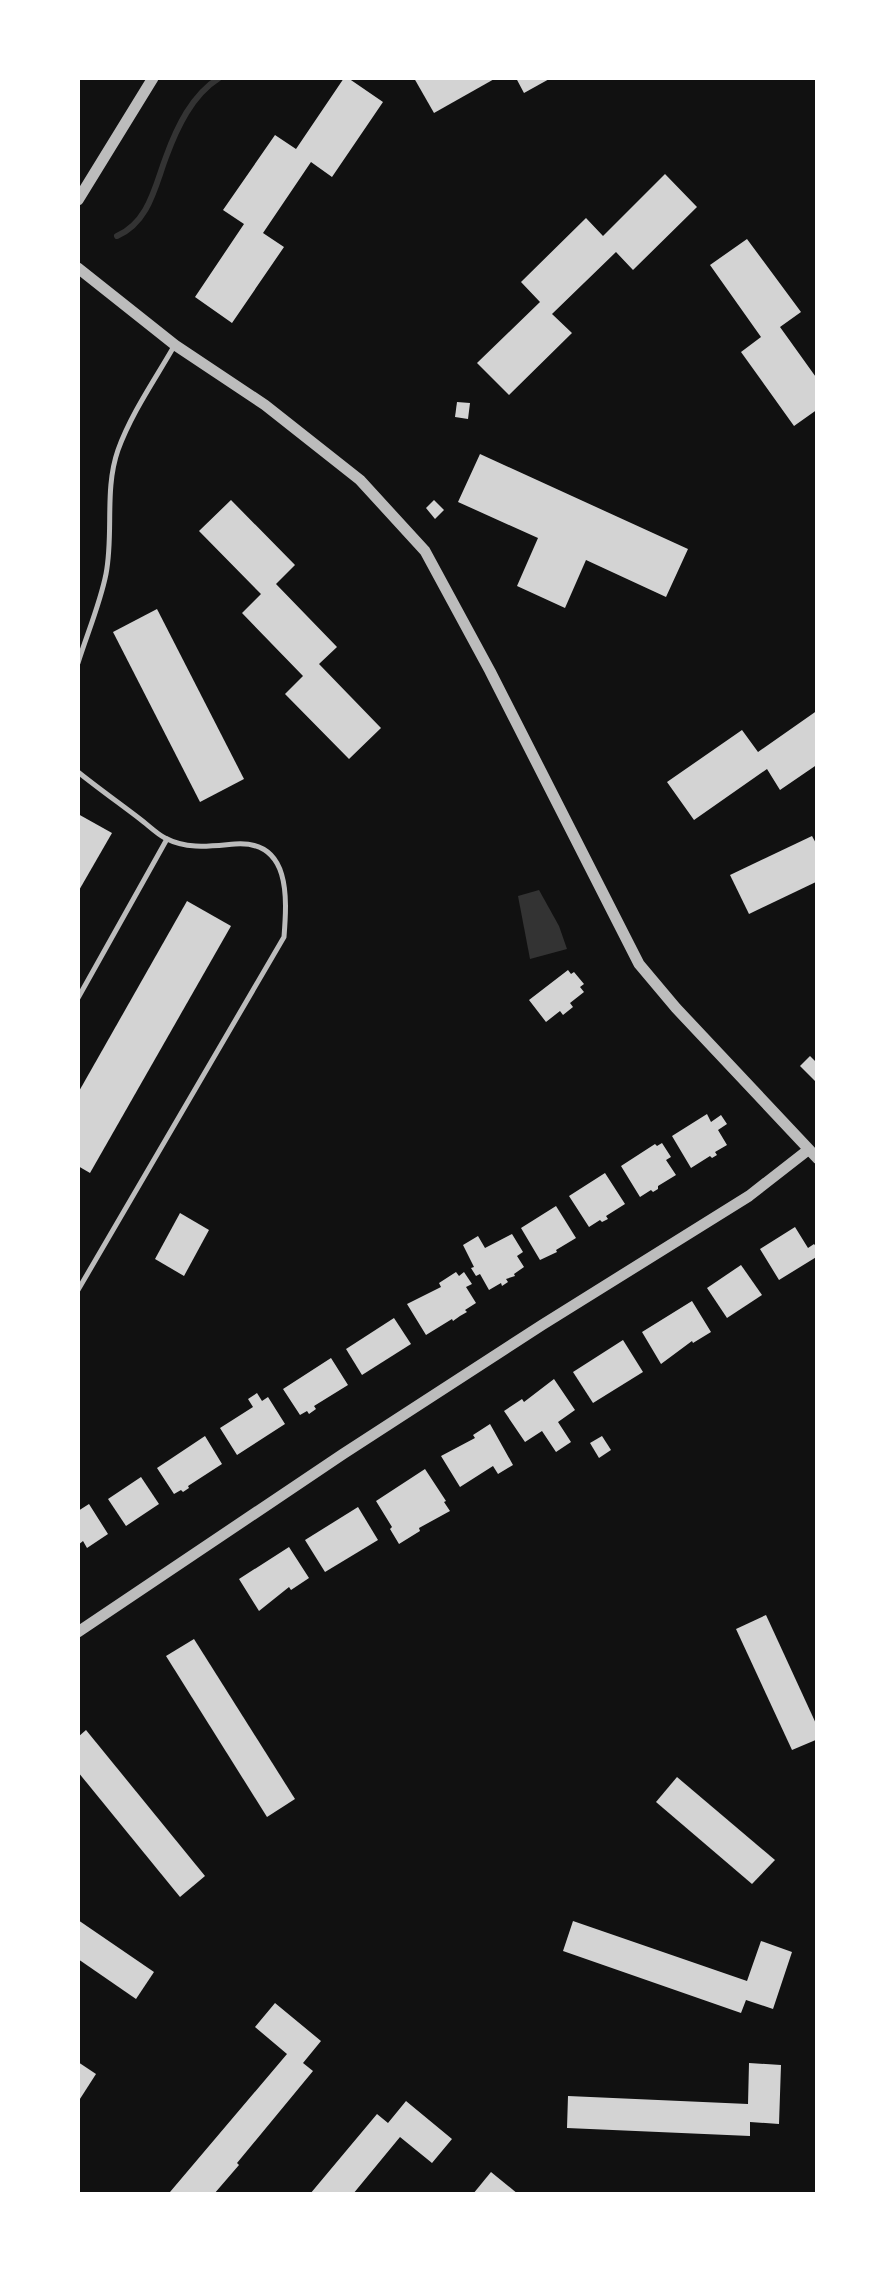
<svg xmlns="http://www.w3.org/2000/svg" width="895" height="2272" font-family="'Asap Condensed',sans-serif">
<rect width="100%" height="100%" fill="#111"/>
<polygon fill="#333" points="539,890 559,926 567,949 530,959 518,896"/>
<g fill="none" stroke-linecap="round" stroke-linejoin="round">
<path stroke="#333" stroke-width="6" d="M117 236C149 222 155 186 166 157 177 127 192 95 219 78"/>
</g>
<g fill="#d3d3d3">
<polygon points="344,78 348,78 383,102 332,177 311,162 263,233 284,247 232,323 195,297 244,224 223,210 275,135 296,149"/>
<polygon points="414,78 496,78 434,113"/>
<polygon points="516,78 551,78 524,93"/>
<polygon points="665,174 697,207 633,270 616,252 552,314 572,333 509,395 477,363 540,302 521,282 586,218 603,236"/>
<polygon points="747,239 801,312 780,327 818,380 818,409 794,426 741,352 761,337 710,265"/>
<polygon points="457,402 470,403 468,419 455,417"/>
<polygon points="480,454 688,549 666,597 586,560 565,608 517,586 538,538 458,502"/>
<polygon points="231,500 295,565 276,584 337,647 319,664 381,728 349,759 285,694 303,676 242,613 261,594 199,531"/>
<polygon points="434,500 444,510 435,519 426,508"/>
<polygon points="157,609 244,779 200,802 113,632"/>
<polygon points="818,710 818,764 780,790 767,769 694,820 667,782 742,730 758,752"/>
<polygon points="78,814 112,833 78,892"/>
<polygon points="812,836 818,847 818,881 749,914 730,875"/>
<polygon points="187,901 231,926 90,1173 78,1166 78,1093"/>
<polygon points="568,970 571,974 574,972 584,984 580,987 584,992 570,1003 573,1007 563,1015 560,1011 546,1022 529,1000"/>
<polygon points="810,1056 818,1064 818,1084 800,1066"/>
<polygon points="707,1114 711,1122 721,1115 727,1124 718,1130 727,1145 715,1152 717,1155 712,1158 710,1156 691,1168 672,1136"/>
<polygon points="662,1143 671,1157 666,1160 676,1175 658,1186 658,1189 653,1192 651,1190 640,1197 621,1166 655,1144 657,1146"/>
<polygon points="605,1173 625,1204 606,1216 608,1219 602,1222 600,1220 589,1227 569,1196"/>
<polygon points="556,1206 576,1238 556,1250 557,1252 540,1260 521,1228"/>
<polygon points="180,1213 209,1230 184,1276 155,1259"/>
<polygon points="795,1227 808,1248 814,1244 818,1249 818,1256 779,1280 760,1249"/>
<polygon points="512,1234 523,1252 517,1256 524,1267 514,1274 515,1276 506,1279 508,1282 502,1286 501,1283 489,1290 480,1274 476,1276 471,1268 474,1267 463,1245 478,1236 485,1248"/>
<polygon points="741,1265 762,1295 727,1318 707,1288"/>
<polygon points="456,1272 459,1276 464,1272 472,1284 466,1287 476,1303 465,1310 467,1312 460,1316 453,1321 452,1319 426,1335 407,1304 441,1287 439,1283"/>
<polygon points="692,1301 711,1332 693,1343 692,1341 661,1364 642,1332"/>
<polygon points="394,1318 411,1344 362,1375 346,1349"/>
<polygon points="623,1340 643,1372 593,1403 573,1372"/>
<polygon points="331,1358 348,1385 314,1406 316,1409 309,1414 307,1411 300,1415 283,1389"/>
<polygon points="554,1379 575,1410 558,1422 571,1442 556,1452 542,1431 525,1442 504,1411 522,1399 524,1402"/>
<polygon points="257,1393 262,1401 268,1397 285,1424 237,1455 220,1428 253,1407 248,1399"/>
<polygon points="490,1424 513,1465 498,1474 493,1466 460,1487 441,1456 475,1438 473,1435"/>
<polygon points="205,1436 222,1464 188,1486 189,1488 183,1492 181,1490 174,1494 157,1468"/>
<polygon points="602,1436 611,1450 599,1458 590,1443"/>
<polygon points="425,1469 446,1501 444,1502 450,1511 419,1528 420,1531 399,1544 390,1529 392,1527 376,1501"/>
<polygon points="141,1477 159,1504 126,1526 108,1499"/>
<polygon points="89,1504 108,1534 87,1548 83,1541 78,1545 78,1511"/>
<polygon points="358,1507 378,1540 325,1572 305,1540"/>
<polygon points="289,1547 309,1578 291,1590 289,1587 259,1611 239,1579"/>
<polygon points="766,1615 818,1728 818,1739 792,1750 736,1629"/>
<polygon points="194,1639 295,1799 267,1817 166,1656"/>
<polygon points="86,1730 205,1876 180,1897 78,1772 78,1737"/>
<polygon points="677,1777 775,1860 752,1884 656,1802"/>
<polygon points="78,1920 154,1972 136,1999 78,1959"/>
<polygon points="573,1921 747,1981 761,1941 792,1952 773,2009 746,2000 741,2013 563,1951"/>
<polygon points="275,2003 321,2041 303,2063 313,2071 237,2163 239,2165 214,2194 173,2194 170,2192 287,2054 255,2027"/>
<polygon points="78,2062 96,2074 78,2102"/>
<polygon points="749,2063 781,2065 779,2124 750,2122 750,2136 567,2128 568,2096 748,2104"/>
<polygon points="406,2101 452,2139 432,2163 400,2137 353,2194 310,2194 377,2114 388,2123"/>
<polygon points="491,2172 518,2194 473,2194"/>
</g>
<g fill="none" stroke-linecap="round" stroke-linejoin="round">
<g stroke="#bcbcbc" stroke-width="5">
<path d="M78 663C87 634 100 604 106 574 114 533 104 490 118 450 131 414 154 381 173 348"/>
<path d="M78 772C98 788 119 803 140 819 148 825 157 834 165 838 188 850 211 846 235 844 291 840 287 898 284 937L78 1290"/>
<polyline points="78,998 167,839"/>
</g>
<g stroke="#bcbcbc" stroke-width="11">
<polyline points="78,200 153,78"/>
<polyline points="78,268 175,345 265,405 360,480 425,551 490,671 639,964 676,1008 818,1159"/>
<polyline points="78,1632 343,1454 542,1325 749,1196 808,1150"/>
</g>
</g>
<rect width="895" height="2272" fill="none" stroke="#ffffff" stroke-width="160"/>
</svg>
